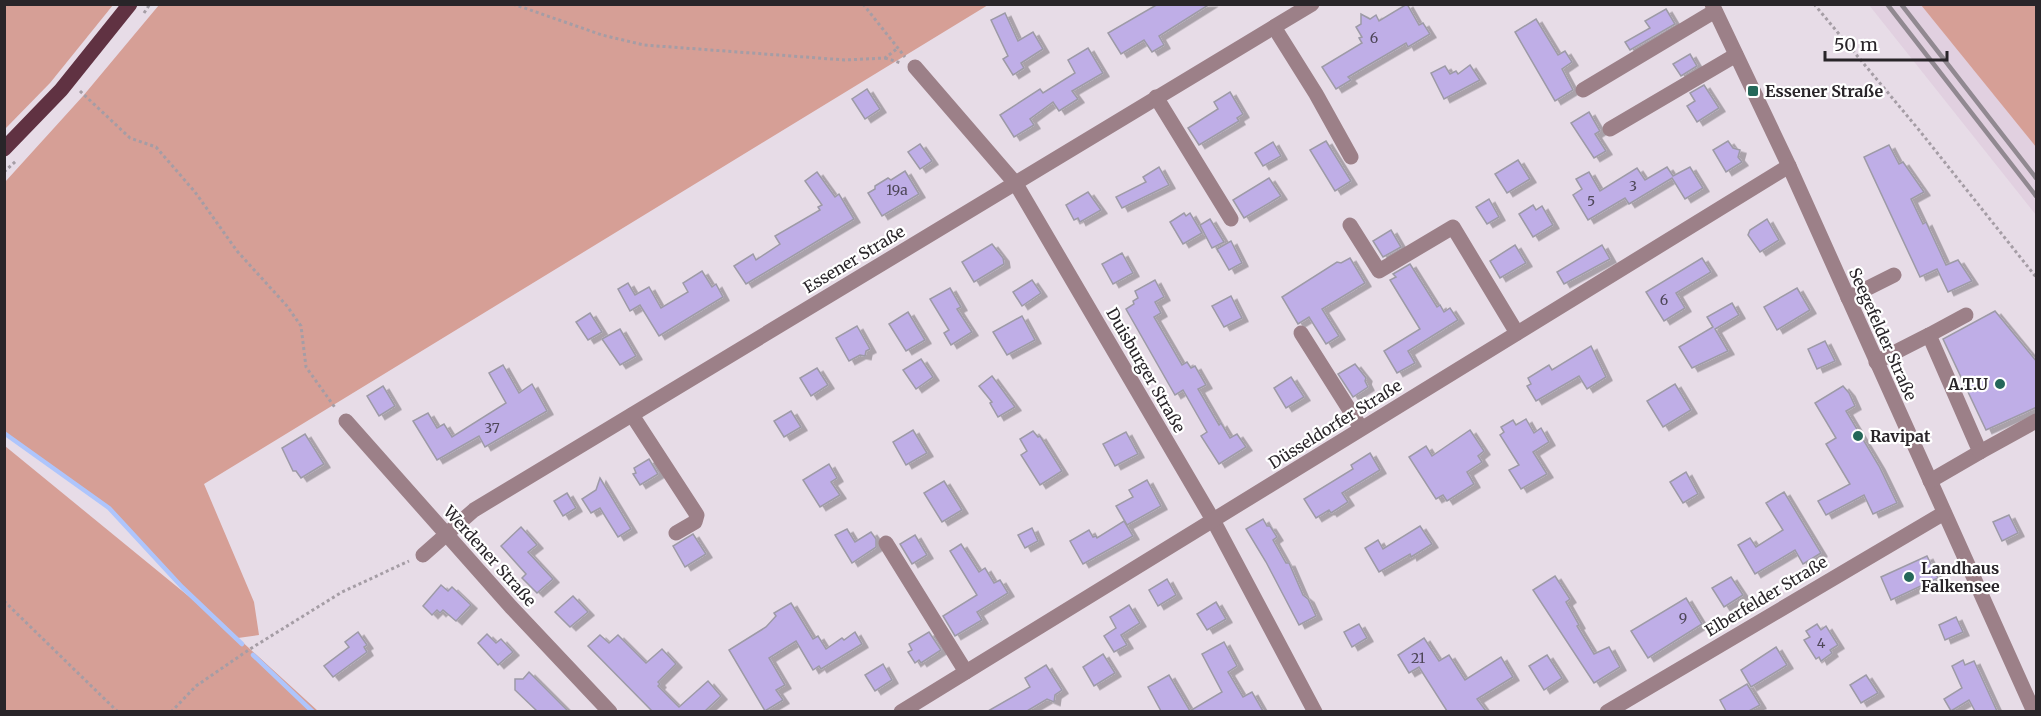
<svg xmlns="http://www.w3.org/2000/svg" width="2041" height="716" font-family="Merriweather,serif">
<defs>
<filter id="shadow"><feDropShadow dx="6" dy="3.5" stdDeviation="0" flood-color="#0004"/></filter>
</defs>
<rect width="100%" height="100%" fill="#e7dce7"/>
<polygon fill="#e1d0e0" points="1869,5 1921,5 2036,147 2036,215"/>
<g fill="#d69f96">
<polygon points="5,4 113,5 50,83 5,129"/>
<polygon points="159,5 159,4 988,5 204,484 254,602 259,635 238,638 318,711 5,711 5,446 225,626 182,587 109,508 5,433 5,182 83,96"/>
<polygon points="1921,5 2036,5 2036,147"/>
</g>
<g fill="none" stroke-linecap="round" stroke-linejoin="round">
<g stroke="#aec5fc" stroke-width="4.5">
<polyline points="4,433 109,508 182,587 242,644"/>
<polyline points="253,655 313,712"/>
</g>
</g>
<g fill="#bfaee7" stroke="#9d9aa6" stroke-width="1.5" filter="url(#shadow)">
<polygon points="1158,4 1210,4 1159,36 1164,45 1152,52 1144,40 1121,54 1108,33"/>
<polygon points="1407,4 1419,25 1423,23 1430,34 1408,47 1406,43 1348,77 1351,80 1336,89 1322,67 1362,43 1359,38 1362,37 1356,27 1361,24 1361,14 1370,19 1376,15 1379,21"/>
<polygon points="1666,9 1675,24 1630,50 1625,42 1650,28 1645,21"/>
<polygon points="1005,13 1018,41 1033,32 1043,49 1021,63 1024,68 1013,75 1003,59 1008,56 991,20"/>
<polygon points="1536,19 1558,55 1565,51 1572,62 1562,69 1573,90 1555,101 1515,32"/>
<polygon points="1088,48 1103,73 1072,91 1078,99 1059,111 1053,102 1030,119 1034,125 1014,137 1000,115 1040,89 1043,93 1075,73 1068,60"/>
<polygon points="1690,54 1697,66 1681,76 1673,64"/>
<polygon points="1470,65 1480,80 1444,99 1431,73 1445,66 1450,74 1456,71 1458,74"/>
<polygon points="1704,85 1719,108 1697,122 1687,106 1695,101 1690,93"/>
<polygon points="867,89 880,109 865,119 852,99"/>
<polygon points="1230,92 1243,114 1237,118 1239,121 1199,145 1188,128 1218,109 1214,102"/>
<polygon points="1589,112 1600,131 1595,134 1606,151 1594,158 1571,123"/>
<polygon points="1326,141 1351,181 1335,191 1310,150"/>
<polygon points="1728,141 1733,148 1740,150 1738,157 1742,162 1726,172 1713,150"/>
<polygon points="1273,142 1281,156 1263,166 1255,153"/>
<polygon points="920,144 932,161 920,169 908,152"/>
<polygon points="1889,145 1899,164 1903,162 1924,192 1911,199 1923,224 1926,222 1946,265 1958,260 1972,281 1948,292 1937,269 1920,277 1864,157"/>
<polygon points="1518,160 1530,179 1507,193 1495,174"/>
<polygon points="1159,167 1169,185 1122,208 1116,197 1146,182 1143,177"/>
<polygon points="1667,167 1673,176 1690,167 1703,188 1685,199 1672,178 1629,204 1625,198 1588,220 1573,195 1582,189 1576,179 1589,172 1600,191 1637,168 1645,180"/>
<polygon points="905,171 919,194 882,216 868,193 875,189 875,186 888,178 891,180"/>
<polygon points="817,172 835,197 839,194 854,219 746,284 734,266 753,254 756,260 780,244 775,236 820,210 818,207 822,205 805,181"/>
<polygon points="1269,178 1281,196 1244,218 1233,200"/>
<polygon points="1088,192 1101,210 1080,222 1078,218 1074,220 1066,205"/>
<polygon points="1489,199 1499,217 1487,224 1476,207"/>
<polygon points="1533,205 1536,210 1542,206 1553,225 1533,237 1519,214"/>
<polygon points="1184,213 1186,216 1190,213 1202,233 1183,244 1170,222"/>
<polygon points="1210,219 1224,242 1212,248 1200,225"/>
<polygon points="1767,219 1779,240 1760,252 1748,235 1750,230"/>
<polygon points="1391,230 1401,247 1383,257 1373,241"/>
<polygon points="1231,241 1242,263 1229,270 1217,249"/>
<polygon points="992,244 1003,258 1004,264 974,282 962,262"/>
<polygon points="1515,245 1526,263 1500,278 1490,261"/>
<polygon points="1602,245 1610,259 1564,284 1557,272"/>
<polygon points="1122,253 1133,273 1113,284 1102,264"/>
<polygon points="1350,258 1365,283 1322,309 1339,336 1326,344 1309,317 1298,324 1282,297 1337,262 1341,263"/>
<polygon points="1702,258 1711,272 1676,293 1685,308 1664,321 1646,292"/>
<polygon points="1410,264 1437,307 1440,305 1444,312 1450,308 1458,320 1408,351 1415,363 1397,373 1384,351 1420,329 1390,280 1396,277 1393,274"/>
<polygon points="702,271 712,287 716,284 723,297 659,336 640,305 630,311 618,289 628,283 635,295 649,287 661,308 688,292 683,283"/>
<polygon points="1032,280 1041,293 1022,306 1013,292"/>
<polygon points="1155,280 1164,297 1155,302 1161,313 1154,317 1182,365 1187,362 1191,368 1195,366 1206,385 1198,389 1219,425 1221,423 1230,438 1237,434 1246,447 1219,464 1201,436 1207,432 1183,390 1175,395 1126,309 1134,304 1133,301 1138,298 1135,291"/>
<polygon points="950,288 961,307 957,309 972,332 951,345 944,333 949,330 930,299"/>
<polygon points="1797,288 1810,310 1777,330 1764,307"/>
<polygon points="1231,296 1242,318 1224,327 1212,306"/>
<polygon points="1732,303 1739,315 1715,329 1728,351 1692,368 1679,347 1713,327 1707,317"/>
<polygon points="1995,311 2037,362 2037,407 1986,430 1943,339"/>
<polygon points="908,312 925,340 906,351 889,324"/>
<polygon points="590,313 602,332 588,340 576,322"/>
<polygon points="1022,316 1035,340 1007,355 993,332"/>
<polygon points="857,326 870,349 866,351 865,356 860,355 849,361 836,338"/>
<polygon points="620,329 636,356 620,365 602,339"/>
<polygon points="1825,341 1835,361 1817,369 1808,349"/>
<polygon points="1591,346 1606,377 1587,389 1579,376 1536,401 1527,386 1531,384 1528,378 1549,365 1552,370"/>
<polygon points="921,359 933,377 916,389 903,370"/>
<polygon points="1355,364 1366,378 1365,381 1368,387 1353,397 1338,374"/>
<polygon points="503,365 519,393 532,384 547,411 485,447 479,436 437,460 413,421 428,413 437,428 444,424 452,437 506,403 489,373"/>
<polygon points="817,368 828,385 811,396 800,378"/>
<polygon points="992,376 1015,407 998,417 990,403 992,402 979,386"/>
<polygon points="1291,377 1304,397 1286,408 1274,388"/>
<polygon points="1675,384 1691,410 1663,427 1647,401"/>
<polygon points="383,386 395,406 379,416 367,396"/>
<polygon points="1843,386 1849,393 1855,406 1846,411 1879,466 1897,503 1873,514 1864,495 1826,515 1818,501 1850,484 1826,444 1836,438 1815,403"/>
<polygon points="791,411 801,427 784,437 774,421"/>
<polygon points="1526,419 1534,433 1541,428 1549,442 1533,452 1547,474 1521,489 1509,470 1519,465 1500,435 1504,432 1501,427 1513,420 1516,425"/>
<polygon points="913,430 927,453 906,465 893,442"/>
<polygon points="1470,430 1484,451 1478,456 1482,462 1467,472 1474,484 1447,501 1443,495 1436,499 1409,457 1426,446 1432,456"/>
<polygon points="1033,431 1038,437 1040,436 1062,471 1040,485 1021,455 1027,451 1020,439"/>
<polygon points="1126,432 1138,454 1115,466 1103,444"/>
<polygon points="305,434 324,464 301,478 296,471 293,471 282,448"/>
<polygon points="1370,453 1380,470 1342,493 1348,502 1331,513 1329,510 1316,518 1304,499 1353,469 1351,465"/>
<polygon points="649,459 658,474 640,485 633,474 636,473 634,468"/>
<polygon points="829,464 837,478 831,482 840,495 820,507 803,480"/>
<polygon points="1686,472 1698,494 1683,503 1670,482"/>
<polygon points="600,478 631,529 618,537 600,508 591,513 582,499 596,490"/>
<polygon points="1147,480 1161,506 1127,525 1116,506 1133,497 1129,490"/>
<polygon points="944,481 962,510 942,522 924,493"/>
<polygon points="1784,492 1821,553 1803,564 1795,550 1755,574 1738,545 1750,538 1756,547 1783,530 1766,503"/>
<polygon points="567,493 576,508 563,516 554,501"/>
<polygon points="2009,515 2018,533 2002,541 1993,522"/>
<polygon points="1263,519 1267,526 1270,526 1277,537 1273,540 1286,563 1289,563 1303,595 1308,599 1316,616 1299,625 1266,562 1246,529"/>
<polygon points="1124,521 1133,536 1083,564 1070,541 1089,530 1093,537 1096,536 1097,538"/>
<polygon points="1420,526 1432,544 1411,557 1410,554 1379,572 1365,548 1378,540 1383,549"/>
<polygon points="521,527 537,545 528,552 553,579 537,593 522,578 526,574 501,546"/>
<polygon points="1032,528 1038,541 1025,548 1018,535"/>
<polygon points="847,529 855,542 871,532 876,539 876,547 852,563 835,535"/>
<polygon points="693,534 706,554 685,567 673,546"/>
<polygon points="915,535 927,555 912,564 900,544"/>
<polygon points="961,544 979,572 985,568 994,583 1000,580 1008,593 977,612 982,620 955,636 943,616 977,595 950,551"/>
<polygon points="1927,556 1938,578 1891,600 1881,577"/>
<polygon points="1555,576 1570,599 1566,602 1579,625 1577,626 1594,654 1609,647 1620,667 1594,683 1533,590"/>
<polygon points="1731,577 1743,595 1724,607 1712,588"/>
<polygon points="1167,579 1176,595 1158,606 1149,590"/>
<polygon points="441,585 448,591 452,587 471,605 456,621 443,610 440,613 437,610 432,615 423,606"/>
<polygon points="573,596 588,612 570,627 555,612"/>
<polygon points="1686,598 1702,624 1648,658 1631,631"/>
<polygon points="1216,602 1226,619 1207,630 1197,614"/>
<polygon points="791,603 813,639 818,636 826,649 842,638 844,640 855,632 862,644 821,669 819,666 813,670 796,641 769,658 785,685 776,690 783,700 765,711 729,650 766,627 776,616 774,613"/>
<polygon points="1129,605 1140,623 1121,635 1127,645 1114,652 1104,636 1116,628 1110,617"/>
<polygon points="1956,617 1963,632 1945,640 1939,625"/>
<polygon points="1359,624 1367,638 1352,647 1344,632"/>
<polygon points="1817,624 1821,630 1826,626 1838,645 1830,650 1832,653 1821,661 1819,657 1816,659 1804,640 1810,637 1806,631"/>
<polygon points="358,632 367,645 364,647 367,652 333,677 324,666 349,647 345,642"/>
<polygon points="929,632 941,650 921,663 919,660 915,663 908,652 912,650 909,644"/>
<polygon points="487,634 496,643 501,639 513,652 498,665 478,643"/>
<polygon points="600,635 609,643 618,635 646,663 662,649 676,664 658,682 660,684 658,686 679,707 708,681 721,696 705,711 652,711 588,646"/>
<polygon points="1424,638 1439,661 1449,655 1465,680 1501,657 1513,677 1477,699 1486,711 1447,711 1419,667 1409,673 1398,655"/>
<polygon points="1224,642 1237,666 1228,672 1243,697 1252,692 1263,711 1161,711 1148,687 1169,675 1190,711 1222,692 1202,654"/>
<polygon points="1776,647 1787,665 1751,687 1741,670"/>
<polygon points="1103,654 1115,673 1094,686 1083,667"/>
<polygon points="1547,655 1562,678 1544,690 1529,666"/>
<polygon points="1963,660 1965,665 1974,661 1997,711 1975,711 1969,700 1951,711 1944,699 1962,688 1952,666"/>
<polygon points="883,664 892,680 875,691 865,675"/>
<polygon points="1046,665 1062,690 1055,695 1054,702 1047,699 1027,711 988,711 1030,687 1025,678"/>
<polygon points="529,672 568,711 537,711 515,690 515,679 523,679"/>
<polygon points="1866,675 1878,693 1861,703 1850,685"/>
<polygon points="1747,684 1760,705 1749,711 1726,711 1720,700"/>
</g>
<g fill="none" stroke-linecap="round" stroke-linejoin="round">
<g stroke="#a59da5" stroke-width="3" stroke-dasharray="3 3" stroke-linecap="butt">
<polyline points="513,4 602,35 644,45 845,60 885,58 898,48"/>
<polyline points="863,4 905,57"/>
<polyline points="1814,4 1919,130 2036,277"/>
<polyline points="144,13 150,4"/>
<polyline points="885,58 901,63"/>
<polyline points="80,91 130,138 156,147 195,192 237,251 287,306 301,326 306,367 336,409"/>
<polyline points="4,172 16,161"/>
<polyline points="4,601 118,712"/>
<polyline points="171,712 196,686 250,649 342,592 409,561"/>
</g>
<g stroke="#9c8088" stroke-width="15">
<polyline points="1712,4 1789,166 2034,712"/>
<polyline points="1274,27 1316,94 1351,157"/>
<polyline points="915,67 1016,184 1213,520 1315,712"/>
<polyline points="1583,90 1715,11"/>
<polyline points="1156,97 1231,219"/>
<polyline points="1610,129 1736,55"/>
<polyline points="1350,225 1379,271 1453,227 1517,333"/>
<polyline points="1848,298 1894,275"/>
<polyline points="1301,333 1361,428"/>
<polyline points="1929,335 1966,315"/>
<polyline points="1876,362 1929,335 1980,452 1930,481"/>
<polyline points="632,415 697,515 695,522 676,533"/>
<polyline points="346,421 511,607 610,712"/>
<polyline points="1980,452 2036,421"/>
<polyline points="886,543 966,672"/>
<polyline points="423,555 474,510 1312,4"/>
<polyline points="901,712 1789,166"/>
<polyline points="1607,712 1944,513"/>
</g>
<polyline stroke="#603242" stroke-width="15" points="4,149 61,90 130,4"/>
<g stroke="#918991" stroke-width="4.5">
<polyline points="1887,4 2036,196"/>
<polyline points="1901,4 2036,178"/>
</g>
</g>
<g fill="#246759" stroke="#fff" stroke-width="2">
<rect x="1747" y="85" width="12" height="12" rx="3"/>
<circle cx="2000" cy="384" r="6"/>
<circle cx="1858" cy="436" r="6"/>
<circle cx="1909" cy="577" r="6"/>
</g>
<g text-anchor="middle" stroke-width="4.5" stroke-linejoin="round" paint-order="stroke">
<g font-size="14" fill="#4e4758">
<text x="1374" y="43">6</text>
<text x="1633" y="191">3</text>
<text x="897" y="195">19a</text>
<text x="1591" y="206">5</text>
<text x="1664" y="305">6</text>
<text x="492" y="433">37</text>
<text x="1683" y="623">9</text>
<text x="1821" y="648">4</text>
<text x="1418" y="663">21</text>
</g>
<g font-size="16" font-weight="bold" fill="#292529" stroke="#fff" text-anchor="start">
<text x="1765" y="97">Essener Straße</text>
<text x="1988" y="390" text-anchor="end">A.T.U</text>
<text x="1870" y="442">Ravipat</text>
<text x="1921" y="574">Landhaus<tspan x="1921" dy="18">Falkensee</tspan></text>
</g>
<g font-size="16" fill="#292529" stroke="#fff">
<text transform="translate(854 259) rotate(-31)" y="6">Essener Straße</text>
<text transform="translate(1883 334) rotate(66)" y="6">Seegefelder Straße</text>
<text transform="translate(1146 370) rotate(60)" y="6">Duisburger Straße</text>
<text transform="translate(1335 424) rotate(-32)" y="6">Düsseldorfer Straße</text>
<text transform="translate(490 556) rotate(48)" y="6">Werdener Straße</text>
<text transform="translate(1766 596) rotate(-31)" y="6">Elberfelder Straße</text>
</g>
</g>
<rect width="2041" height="716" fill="none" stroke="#292529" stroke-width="12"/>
<path d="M1825 51v9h122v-9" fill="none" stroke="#292529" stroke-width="3"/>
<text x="1834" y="51" font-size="18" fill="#292529" stroke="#ffffff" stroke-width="4.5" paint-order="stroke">50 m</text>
</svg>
